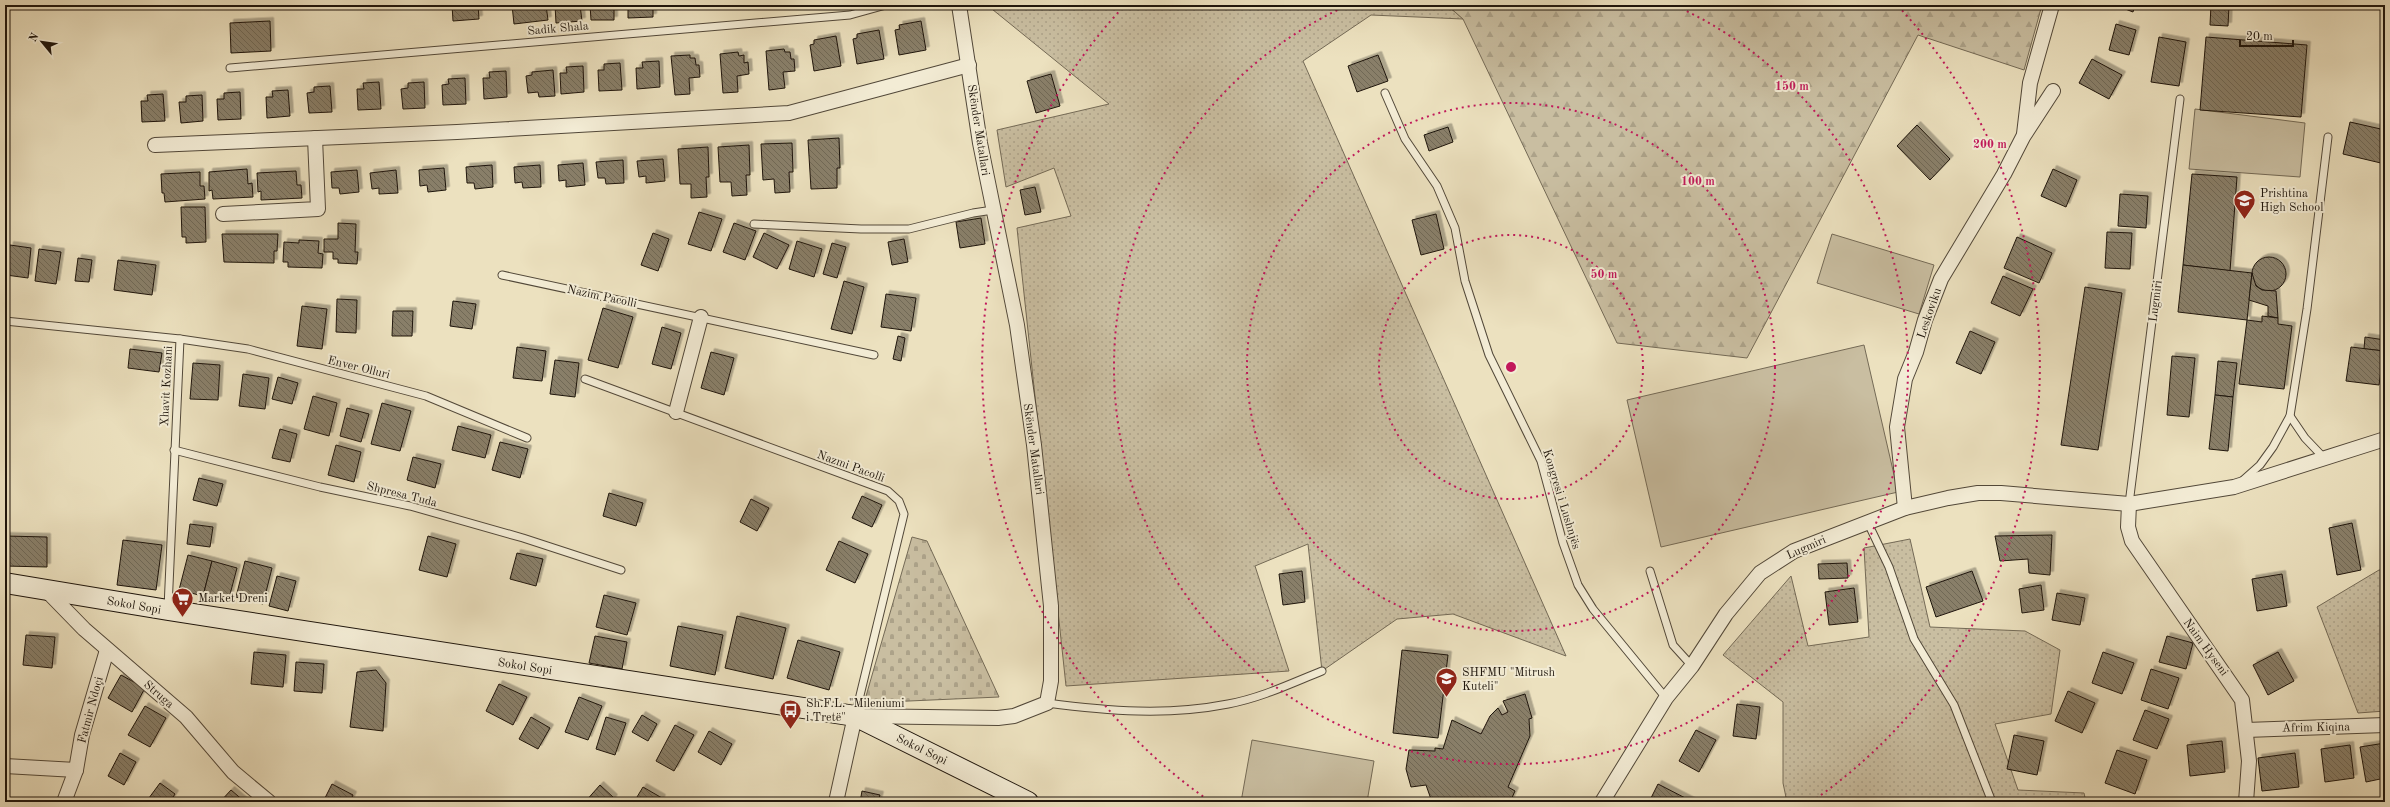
<svg xmlns="http://www.w3.org/2000/svg" width="2390" height="807" font-family="'Old Standard TT',serif">
<defs>
<pattern id="grass-dots" width="8" height="8" patternUnits="userSpaceOnUse"><rect width="8" height="8" fill="#c9bea1"/><path d="M2 2h.1M6 6h.1" fill="none" stroke="#aca289" stroke-width="1.8" stroke-linecap="round"/></pattern>
<pattern id="forest-firs" width="22" height="20" patternUnits="userSpaceOnUse"><rect width="22" height="20" fill="#c9bea1"/><path d="M5 1l3.5 6h-7zM16 11l3.5 6h-7z" fill="#aca289"/></pattern>
<pattern id="cemetery-stones" width="16" height="16" patternUnits="userSpaceOnUse"><rect width="16" height="16" fill="#c9bea1"/><path d="M2 7V4a2 2 0 0 1 4 0v3zM10 15v-3a2 2 0 0 1 4 0v3z" fill="#aca289"/></pattern>
<pattern id="building-back-hatch" width="6" height="6" patternUnits="userSpaceOnUse"><rect width="6" height="6" fill="#897f69"/><path d="M-1 5l2 2M0 0l6 6M5-1l2 2" fill="none" stroke="#6f6755"/></pattern>
<filter id="shadow"><feDropShadow dx="3.5" dy="-3.5" stdDeviation="0" flood-color="#0004"/></filter>
</defs>
<rect width="100%" height="100%" fill="#ece1bf"/>
<filter id="stains"><feTurbulence type="fractalNoise" baseFrequency=".005" numOctaves="4"/><feColorMatrix values="0 0 0 0 .2 0 0 0 0 .09 0 0 0 0 .02 0 0 0 .5 -.17"/></filter>
<radialGradient id="worn" r=".72"><stop offset=".6" stop-color="#630" stop-opacity="0"/><stop offset="1" stop-color="#630" stop-opacity=".3"/></radialGradient>
<g fill="url(#grass-dots)" stroke="#746a56">
<polygon points="987,5 1447,5 1463,19 1371,15 1303,61 1566,656 1453,614 1397,619 1322,671 1308,544 1255,566 1289,671 1066,686 1017,228 1071,216 1054,168 1006,187 997,130 1109,104"/>
<polygon points="1910,539 1930,627 2025,631 2060,650 2051,714 1995,724 2018,790 2084,793 2086,802 1787,802 1783,783 1783,702 1723,655 1791,576 1808,646 1869,637 1864,548"/>
<polygon points="2379,570 2385,570 2385,711 2358,713 2317,607"/>
</g>
<polygon fill="url(#forest-firs)" stroke="#746a56" points="1447,5 2042,5 2024,70 1918,35 1747,358 1617,343 1463,19"/>
<polygon fill="url(#cemetery-stones)" stroke="#746a56" points="912,537 927,541 999,697 864,703"/>
<g fill="#c9bea1" stroke="#746a56">
<polygon points="2195,109 2305,123 2300,177 2189,169"/>
<polygon points="1832,234 1934,265 1919,314 1817,283"/>
<polygon points="1864,345 1898,492 1661,547 1627,400"/>
<polygon points="1252,740 1374,761 1367,802 1241,802"/>
</g>
<g fill="url(#building-back-hatch)" stroke="#1e150c" filter="url(#shadow)">
<polygon points="452,5 478,5 479,19 453,21"/>
<polygon points="512,5 546,5 548,20 514,24"/>
<polygon points="555,5 580,5 582,21 556,23"/>
<polygon points="590,5 614,5 614,20 591,20"/>
<polygon points="628,5 653,5 653,17 628,18"/>
<polygon points="709,5 733,5 733,7"/>
<polygon points="2115,5 2135,5 2133,12"/>
<polygon points="2211,5 2229,5 2228,26 2210,25"/>
<polygon points="270,21 271,51 231,53 230,23"/>
<polygon points="921,21 926,50 899,55 895,30 900,29 899,25"/>
<polygon points="2116,24 2136,30 2129,55 2109,50"/>
<polygon points="879,30 884,59 857,64 853,39 857,38 857,34"/>
<polygon points="836,36 841,66 814,71 810,45 814,44 814,40"/>
<polygon points="2159,37 2186,42 2179,86 2151,82"/>
<polygon points="2206,37 2307,45 2301,117 2200,110"/>
<polygon points="784,49 785,52 790,52 791,59 794,59 795,71 783,72 785,88 769,90 766,51"/>
<polygon points="738,52 739,56 744,55 744,63 748,62 749,74 737,76 738,92 723,93 720,54"/>
<polygon points="690,55 690,58 695,58 696,65 699,65 700,77 689,78 690,94 675,95 671,56"/>
<polygon points="1378,55 1388,81 1357,92 1348,66"/>
<polygon points="2092,59 2122,75 2109,99 2079,83"/>
<polygon points="659,61 660,87 637,89 636,68 643,68 642,62"/>
<polygon points="620,63 622,90 599,91 598,70 604,70 604,64"/>
<polygon points="583,66 584,92 561,94 560,73 567,73 566,67"/>
<polygon points="553,70 555,96 539,97 538,92 528,93 526,76 532,75 532,72"/>
<polygon points="506,71 507,97 484,99 483,78 490,78 489,72"/>
<polygon points="1051,74 1060,106 1036,113 1027,81"/>
<polygon points="465,78 466,104 443,105 442,85 449,84 448,79"/>
<polygon points="379,82 381,109 358,110 357,89 364,89 363,83"/>
<polygon points="424,82 425,108 403,109 401,89 408,88 408,83"/>
<polygon points="330,86 332,112 309,113 307,93 314,92 314,87"/>
<polygon points="288,90 290,116 267,118 266,97 273,97 272,91"/>
<polygon points="240,92 241,119 218,120 217,99 224,99 224,93"/>
<polygon points="163,94 165,121 142,122 141,101 148,101 147,95"/>
<polygon points="202,95 203,121 181,123 179,102 186,102 186,96"/>
<polygon points="2350,122 2385,130 2385,164 2343,154"/>
<polygon points="1917,125 1950,159 1930,180 1897,146"/>
<polygon points="1448,127 1453,142 1429,151 1424,135"/>
<polygon points="839,138 840,168 837,168 837,188 811,189 808,140"/>
<polygon points="792,143 793,172 789,172 790,192 775,193 774,179 763,180 761,144"/>
<polygon points="749,145 750,175 746,175 747,195 732,196 731,182 720,182 718,147"/>
<polygon points="708,147 709,177 706,177 707,197 691,198 691,184 680,184 678,149"/>
<polygon points="663,159 665,181 646,183 646,176 639,177 637,161"/>
<polygon points="623,160 624,183 606,184 605,178 598,178 596,162"/>
<polygon points="583,163 585,185 566,187 566,180 559,181 558,165"/>
<polygon points="492,165 493,187 475,189 474,183 467,183 466,167"/>
<polygon points="540,165 541,187 523,188 522,182 515,183 514,167"/>
<polygon points="444,168 446,190 428,192 427,185 420,186 419,170"/>
<polygon points="247,169 248,184 252,183 253,197 213,199 212,190 209,191 209,172"/>
<polygon points="2053,169 2077,180 2066,207 2041,196"/>
<polygon points="357,170 359,192 340,194 339,188 332,188 331,172"/>
<polygon points="396,170 398,193 379,194 379,188 372,189 370,173"/>
<polygon points="296,171 297,185 301,185 302,198 261,200 261,191 258,192 257,173"/>
<polygon points="200,172 200,186 204,186 205,199 165,202 164,193 162,193 161,174"/>
<polygon points="2192,174 2237,177 2230,271 2183,265"/>
<polygon points="1035,187 1041,212 1025,215 1020,190"/>
<polygon points="2120,194 2148,196 2146,228 2118,226"/>
<polygon points="181,207 205,207 206,242 186,243 186,237 182,237"/>
<polygon points="699,212 722,219 711,251 688,244"/>
<polygon points="1436,214 1444,249 1421,255 1412,220"/>
<polygon points="981,218 985,244 960,248 956,222"/>
<polygon points="338,223 356,224 355,252 358,252 357,264 338,263 338,259 333,259 333,252 324,252 324,239 338,239"/>
<polygon points="734,223 756,231 745,260 723,252"/>
<polygon points="2107,232 2132,233 2130,269 2105,268"/>
<polygon points="653,233 669,239 658,271 641,265"/>
<polygon points="764,233 789,245 777,269 753,257"/>
<polygon points="222,234 278,234 277,251 274,251 274,263 224,262"/>
<polygon points="2017,237 2052,253 2039,283 2004,268"/>
<polygon points="904,239 908,262 892,265 888,242"/>
<polygon points="299,240 319,241 318,253 323,254 322,268 288,267 288,262 283,262 284,242 299,243"/>
<polygon points="797,241 822,249 814,277 789,269"/>
<polygon points="832,243 846,247 837,278 823,274"/>
<polygon points="10,245 31,248 28,278 6,275"/>
<polygon points="39,249 61,252 56,284 35,281"/>
<circle cx="2269" cy="274" r="17"/>
<polygon points="78,258 92,260 89,282 75,281"/>
<polygon points="118,260 156,265 152,295 114,290"/>
<polygon points="2183,265 2252,273 2247,320 2178,312"/>
<polygon points="2252,273 2256,286 2262,290 2276,291 2278,318 2268,316 2268,306 2249,300"/>
<polygon points="2003,276 2033,289 2020,316 1991,303"/>
<polygon points="844,281 864,287 852,334 831,329"/>
<polygon points="2085,287 2122,293 2098,450 2061,445"/>
<polygon points="886,294 916,298 911,331 881,327"/>
<polygon points="337,299 357,300 356,333 336,332"/>
<polygon points="453,301 476,304 472,329 450,326"/>
<polygon points="302,306 327,309 322,349 297,346"/>
<polygon points="603,308 633,317 618,368 588,360"/>
<polygon points="393,311 413,311 412,336 392,336"/>
<polygon points="2262,316 2278,318 2278,324 2292,326 2284,389 2239,384 2247,320 2262,322"/>
<polygon points="662,327 681,333 671,369 652,364"/>
<polygon points="1970,331 1995,342 1981,374 1956,363"/>
<polygon points="898,336 905,338 901,361 893,359"/>
<polygon points="2365,337 2385,340 2384,351 2364,349"/>
<polygon points="517,347 546,351 542,381 513,378"/>
<polygon points="2351,347 2384,351 2379,385 2346,381"/>
<polygon points="130,349 162,353 159,372 128,368"/>
<polygon points="711,352 734,358 724,395 701,388"/>
<polygon points="2172,356 2195,358 2189,417 2167,415"/>
<polygon points="555,360 579,363 575,397 550,394"/>
<polygon points="2218,361 2237,363 2233,397 2215,395"/>
<polygon points="193,363 220,365 218,400 190,399"/>
<polygon points="243,374 269,378 265,409 239,406"/>
<polygon points="278,377 298,383 292,404 272,399"/>
<polygon points="2215,395 2233,397 2228,451 2209,449"/>
<polygon points="313,396 337,403 329,436 304,429"/>
<polygon points="382,403 411,411 400,451 371,444"/>
<polygon points="347,408 369,414 361,442 340,436"/>
<polygon points="458,426 491,435 485,458 452,450"/>
<polygon points="280,429 297,434 290,462 272,458"/>
<polygon points="500,442 528,449 520,478 492,470"/>
<polygon points="336,445 361,452 354,482 328,475"/>
<polygon points="413,457 441,464 435,488 407,480"/>
<polygon points="199,478 223,484 217,506 193,500"/>
<polygon points="609,493 643,503 636,526 603,516"/>
<polygon points="862,496 882,505 872,527 852,518"/>
<polygon points="751,499 769,508 757,531 740,522"/>
<polygon points="2352,523 2361,570 2337,575 2329,528"/>
<polygon points="190,524 213,527 210,547 187,544"/>
<polygon points="2052,535 2050,575 2029,573 2028,559 2000,561 1995,536"/>
<polygon points="5,536 47,537 47,567 5,566"/>
<polygon points="428,536 456,544 447,577 419,570"/>
<polygon points="123,540 162,545 156,590 117,585"/>
<polygon points="839,541 868,554 855,583 826,570"/>
<polygon points="517,553 543,559 536,586 510,579"/>
<polygon points="188,555 212,561 203,596 179,590"/>
<polygon points="212,561 237,568 228,602 203,596"/>
<polygon points="245,561 272,568 263,604 236,597"/>
<polygon points="1847,563 1848,578 1819,579 1818,564"/>
<polygon points="1302,571 1305,602 1283,605 1279,574"/>
<polygon points="1972,571 1983,601 1936,617 1926,587"/>
<polygon points="2282,574 2287,606 2257,611 2252,579"/>
<polygon points="277,576 296,581 288,611 269,606"/>
<polygon points="2041,585 2044,610 2022,613 2019,589"/>
<polygon points="1854,588 1858,622 1829,625 1825,592"/>
<polygon points="2057,593 2085,598 2080,625 2052,620"/>
<polygon points="604,595 636,603 627,635 596,627"/>
<polygon points="737,616 786,628 773,679 725,668"/>
<polygon points="678,626 723,635 715,675 670,666"/>
<polygon points="26,635 55,637 52,668 23,665"/>
<polygon points="595,636 627,642 622,669 589,663"/>
<polygon points="2167,636 2193,643 2186,669 2159,662"/>
<polygon points="798,640 840,652 829,690 787,678"/>
<polygon points="1402,650 1448,655 1438,738 1393,733"/>
<polygon points="254,652 286,655 283,687 251,684"/>
<polygon points="2103,652 2134,663 2122,694 2092,683"/>
<polygon points="2278,652 2294,681 2268,695 2253,665"/>
<polygon points="296,662 324,664 322,693 294,691"/>
<polygon points="2151,669 2179,678 2168,709 2141,700"/>
<polygon points="376,670 386,683 383,731 350,727 357,672"/>
<polygon points="121,675 145,688 132,712 108,698"/>
<polygon points="499,684 527,697 513,725 486,711"/>
<polygon points="2068,691 2095,703 2082,733 2055,721"/>
<polygon points="1525,694 1532,718 1529,719 1530,736 1508,787 1515,791 1510,802 1432,802 1426,785 1411,787 1406,769 1409,750 1435,751 1435,748 1443,749 1452,720 1481,734 1490,716 1498,708 1502,715 1508,712 1503,701"/>
<polygon points="579,697 602,706 588,740 565,732"/>
<polygon points="1737,704 1760,707 1756,739 1733,736"/>
<polygon points="145,706 166,718 150,747 128,735"/>
<polygon points="2145,710 2169,719 2157,749 2133,740"/>
<polygon points="642,715 657,724 648,741 632,732"/>
<polygon points="531,717 550,728 538,749 519,739"/>
<polygon points="606,717 626,723 615,755 596,749"/>
<polygon points="675,725 694,735 674,771 656,761"/>
<polygon points="1696,730 1716,740 1699,772 1679,761"/>
<polygon points="709,731 732,744 721,765 698,752"/>
<polygon points="2014,735 2044,741 2037,775 2007,769"/>
<polygon points="2222,741 2225,772 2190,776 2187,745"/>
<polygon points="2385,743 2385,778 2366,782 2360,747"/>
<polygon points="2350,745 2354,778 2325,782 2321,749"/>
<polygon points="2117,750 2147,760 2135,794 2105,783"/>
<polygon points="120,753 136,762 124,785 108,776"/>
<polygon points="2295,753 2299,787 2262,791 2258,758"/>
<polygon points="160,783 175,794 170,802 146,802"/>
<polygon points="332,784 353,795 350,802 323,802"/>
<polygon points="1658,784 1693,802 1649,802"/>
<polygon points="600,785 614,798 611,802 585,802"/>
<polygon points="643,787 662,798 660,802 634,802"/>
<polygon points="231,790 245,802 220,802"/>
<polygon points="862,791 880,795 878,802 860,802"/>
</g>
<g fill="none" stroke-linecap="round" stroke-linejoin="round">
<defs>
<g id="lane">
<polyline points="230,68 850,15 886,5"/>
<polyline points="1385,93 1405,139 1437,186 1455,228 1465,281 1489,355 1541,461 1563,543 1578,585 1593,609 1666,698"/>
<polyline points="754,224 861,229 909,229 973,213 993,210"/>
<polyline points="502,275 874,355"/>
<polyline points="5,321 180,339 248,349 426,396 527,438"/>
<polyline points="585,379 888,491 899,501 904,514 855,716"/>
<polyline points="2290,416 2305,438 2325,459"/>
<polyline points="174,450 320,487 410,506 523,538 621,570"/>
<polyline points="2242,481 2260,465 2273,447 2290,416 2307,309 2328,137"/>
<polyline points="2129,504 2180,99"/>
<polyline points="1867,521 1889,567 1914,639 1954,705 1992,802"/>
<polyline points="1650,571 1673,645 1692,666"/>
<polyline points="168,608 180,339"/>
<path d="M1047 703C1108 711 1167 716 1228 704 1261 698 1292 683 1322 671"/>
</g>
<g id="street">
<polyline points="2024,134 2030,83 2052,5"/>
<polyline points="155,145 457,132 789,113 969,65"/>
<polyline points="223,214 318,209 315,138"/>
<polyline points="676,412 701,317"/>
<polyline points="2129,504 2128,527 2132,541 2242,700 2249,761 2246,802"/>
<polyline points="1905,508 1897,427 1905,379 1916,352 1925,320 1941,279 2004,174 2023,137 2053,91"/>
<polyline points="46,590 84,629 186,717 233,772 269,802"/>
<polyline points="2246,730 2385,725"/>
<polyline points="5,766 76,770"/>
<polyline points="64,802 76,770 82,735 107,650"/>
<polyline points="836,802 855,716 998,718 1014,716 1047,703 1051,681 1051,606 1034,445 1017,325 980,143 959,5"/>
<polyline points="1602,802 1666,698 1692,666 1726,614 1760,573 1794,551 1905,508 1948,498 1978,493 2001,493 2129,504 2234,487 2385,439"/>
</g>
<polyline id="secondary" points="5,583 168,610 855,716 1028,802"/>
</defs>
<use href="#lane" stroke="#524839" stroke-width="9"/>
<use href="#street" stroke="#524839" stroke-width="16"/>
<use href="#secondary" stroke="#1e150c" stroke-width="22"/>
<use href="#lane" stroke="#f3ecd5" stroke-width="7"/>
<use href="#street" stroke="#f3ecd5" stroke-width="14"/>
<use href="#secondary" stroke="#f3ecd5" stroke-width="20"/>
</g>
<g fill="none" stroke="#c2185b" stroke-width="2" stroke-dasharray="2 4">
<circle cx="1511" cy="367" r="132"/>
<circle cx="1511" cy="367" r="264"/>
<path d="M1676 6A397 397 0 1 1 1346 6"/>
<path d="M1208 800A529 529 0 0 1 1124 6M1898 6A529 529 0 0 1 1814 800"/>
</g>
<defs>
<symbol id="school-pin" viewBox="-11 -11 22 30"><path d="M0 17L-7.5 6A9.5 9.5 0 1 1 7.5 6Z" fill="#8f2418" stroke="#f3ecd5"/><path d="M0-5L7-2L0 1L-7-2ZM-4 1L0 2.5L4 1V4Q0 6-4 4Z" fill="#fff"/></symbol>
<symbol id="supermarket-pin" viewBox="-11 -11 22 30"><path d="M0 17L-7.5 6A9.5 9.5 0 1 1 7.5 6Z" fill="#8f2418" stroke="#f3ecd5"/><path d="M-6-5.5h2.5l.6 2H6L4.5 2H-2.5L-4.4-4H-6ZM-1.5 3.2a1.3 1.3 0 1 0 .1 0ZM3 3.2a1.3 1.3 0 1 0 .1 0Z" fill="#fff"/></symbol>
<symbol id="bus-pin" viewBox="-11 -11 22 30"><path d="M0 17L-7.5 6A9.5 9.5 0 1 1 7.5 6Z" fill="#8f2418" stroke="#f3ecd5"/><path d="M-5-6H5V4H4V6H2V4H-2V6H-4V4H-5ZM-3.5-4V0h7V-4ZM-3.5 1.2v1.5H-2V1.2ZM2 1.2v1.5H3.5V1.2Z" fill="#fff"/></symbol>
</defs>
<g fill-rule="evenodd">
<use href="#school-pin" x="2232" y="188" width="25" height="34"/>
<use href="#supermarket-pin" x="170" y="586" width="25" height="34"/>
<use href="#school-pin" x="1434" y="666" width="25" height="34"/>
<use href="#bus-pin" x="778" y="698" width="25" height="34"/>
</g>
<g text-anchor="middle" stroke-width="4" stroke-linejoin="round" paint-order="stroke">
<g font-size="12" fill="#1e150c" stroke="#f3ecd5">
<text transform="translate(558 28) rotate(-5)" y="4">Sadik Shala</text>
<text transform="translate(979 130) rotate(81)" y="4">Skënder Matallari</text>
<text transform="translate(602 296) rotate(12)" y="4">Nazim Pacolli</text>
<text transform="translate(2155 301) rotate(-83)" y="4">Lugmiri</text>
<text transform="translate(1929 313) rotate(-71)" y="4">Leskoviku</text>
<text transform="translate(359 367) rotate(14)" y="4">Enver Olluri</text>
<text transform="translate(166 386) rotate(-87)" y="4">Xhavit Kozhani</text>
<text transform="translate(1034 449) rotate(82)" y="4">Skënder Matallari</text>
<text transform="translate(851 466) rotate(20)" y="4">Nazmi Pacolli</text>
<text transform="translate(402 494) rotate(14)" y="4">Shpresa Tuda</text>
<text transform="translate(1562 499) rotate(73)" y="4">Kongresi i Lushnjës</text>
<text transform="translate(1806 547) rotate(-24)" y="4">Lugmiri</text>
<text transform="translate(134 605) rotate(10)" y="4">Sokol Sopi</text>
<text transform="translate(2206 647) rotate(54)" y="4">Naim Hyseni</text>
<text transform="translate(525 666) rotate(9)" y="4">Sokol Sopi</text>
<text transform="translate(159 694) rotate(41)" y="4">Struga</text>
<text transform="translate(90 710) rotate(-75)" y="4">Fatmir Ndoçi</text>
<text transform="translate(2316 727) rotate(-1)" y="4">Afrim Kiqina</text>
<text transform="translate(922 749) rotate(26)" y="4">Sokol Sopi</text>
</g>
<g font-size="12" fill="#1e150c" stroke="#f3ecd5" text-anchor="start">
<text x="2260" y="197">Prishtina<tspan x="2260" dy="14">High School</tspan></text>
<text x="198" y="602">Market Dreni</text>
<text x="1462" y="676">SHFMU "Mitrush<tspan x="1462" dy="14">Kuteli"</tspan></text>
<text x="806" y="707">Sh.F.L. "Mileniumi<tspan x="806" dy="14">i Tretë"</tspan></text>
</g>
</g>
<circle cx="1511" cy="367" r="6" fill="#c2185b" stroke="#f3ecd5" stroke-width="2"/>
<g font-size="12" text-anchor="middle" font-weight="bold" fill="#c2185b" stroke="#f3ecd5" stroke-width="4" stroke-linejoin="round" paint-order="stroke">
<text x="1792" y="90">150 m</text>
<text x="1990" y="148">200 m</text>
<text x="1698" y="185">100 m</text>
<text x="1604" y="278">50 m</text>
</g>
<rect width="2390" height="807" fill="none" stroke="#ece1bf" stroke-width="20"/>
<rect x="6" y="6" width="2378" height="795" fill="none" stroke="#1e150c" stroke-width="2"/>
<rect x="10" y="10" width="2370" height="787" fill="none" stroke="#1e150c"/>
<g transform="translate(42 42) rotate(299)" stroke="#f3ecd5" stroke-width="3" paint-order="stroke">
<path d="M0-3L7 15L0 10L-7 15Z" fill="#1e150c"/>
<text y="-6" font-size="11" font-weight="bold" text-anchor="middle" fill="#1e150c">N</text>
</g>
<path d="M2240 40v6h53v-6" fill="none" stroke="#1e150c" stroke-width="2"/>
<text x="2246" y="40" font-size="12" fill="#1e150c" stroke="#f3ecd5" stroke-width="3" paint-order="stroke">20 m</text>
<rect width="100%" height="100%" filter="url(#stains)"/>
<rect width="100%" height="100%" fill="url(#worn)"/>
</svg>
